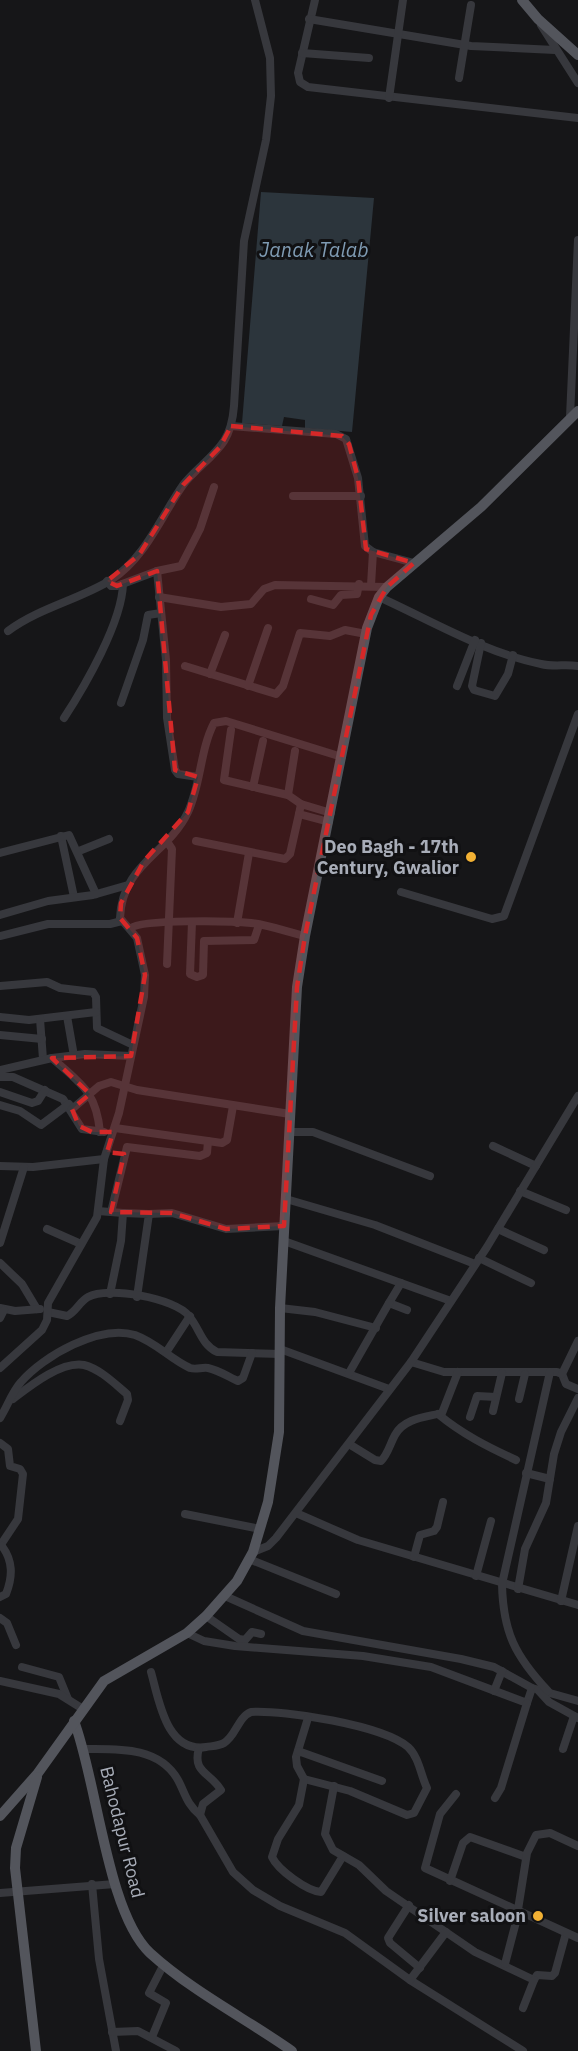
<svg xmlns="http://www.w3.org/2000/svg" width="578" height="2051" font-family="'IBM Plex Sans',sans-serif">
<rect width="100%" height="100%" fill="#161618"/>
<polygon fill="#2c353c" points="261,192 374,198 352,432 305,428 305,420 284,417 282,426 242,423"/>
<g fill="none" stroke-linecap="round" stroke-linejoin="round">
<g stroke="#37383d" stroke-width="8">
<polyline points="315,0 298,73 300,82 308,87 578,118"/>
<polyline points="309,19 471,46 555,50"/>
<polyline points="541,25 578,83"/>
<polyline points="302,53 369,58"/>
<polyline points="459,78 471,5"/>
<polyline points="389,98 403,0"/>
<polyline points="570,417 578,240"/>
<polyline points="231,426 336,434 346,439 358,478 365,546 373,552 414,563"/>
<polyline points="293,496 361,496"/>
<polyline points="157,571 166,660 167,718 175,770 178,774 198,777"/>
<polyline points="107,581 111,586 117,586 157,571 181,566 200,529 214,487"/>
<polyline points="371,585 373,552"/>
<polyline points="159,597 221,607 251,604 264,589 275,585 387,587"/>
<path d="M379 597C430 620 485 653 541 664 553 667 566 664 578 666"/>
<polyline points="311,599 333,605 341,595 357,594 359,584"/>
<path d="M8 631C39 608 78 600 111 580 146 557 160 518 183 485 195 469 213 458 224 441 231 430 233 419 234 406L244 241 266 140 271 96 270 58 255 0"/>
<polyline points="481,643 472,686 474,690 495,696 508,674 513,655"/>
<polyline points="185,666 276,694 283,686 300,633 330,636 345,630 366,634"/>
<polyline points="210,674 225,635"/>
<polyline points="248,686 268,628"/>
<polyline points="457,686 475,640"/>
<polyline points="121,703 143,640 148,615 161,613"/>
<path d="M64 718C85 686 122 622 123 584"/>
<polyline points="231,730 224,780 288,795"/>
<polyline points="295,751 288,795 301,804"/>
<polyline points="253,787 263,741"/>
<polyline points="329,822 299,814 301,804 331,813"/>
<polyline points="61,836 74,897"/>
<polyline points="166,840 172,849 167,964"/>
<polyline points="196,841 285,859 290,854 299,814"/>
<polyline points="79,851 109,839"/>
<polyline points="0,853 69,835 96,894"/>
<polyline points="401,892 492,919 504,916 578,714"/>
<polyline points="0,915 48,901 93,895 128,885"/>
<polyline points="192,922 190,974 197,977 203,975 204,941 254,940 259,925"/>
<polyline points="237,923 249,853"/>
<path d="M131 928C142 919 232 921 251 923 269 925 287 932 305 936"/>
<polyline points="0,936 48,924 110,924 122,921"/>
<polyline points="0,986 47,982 60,988 93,992 96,997 97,1028 133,1045"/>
<polyline points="67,1016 74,1056"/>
<polyline points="0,1017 29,1020 96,1012"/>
<polyline points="40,1019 43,1059"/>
<polyline points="0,1035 42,1039"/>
<polyline points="52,1058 85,1054 131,1056"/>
<path d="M0 1070 52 1058C81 1084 96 1091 100 1132"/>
<polyline points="0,1077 13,1077 63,1099 82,1129 104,1132"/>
<polyline points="0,1092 32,1103 38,1101 45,1090"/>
<polyline points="0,1105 20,1111 41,1125 69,1104"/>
<polyline points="72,1109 99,1086 111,1082 137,1090 290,1114"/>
<polyline points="115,1128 222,1143 227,1140 233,1106"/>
<polyline points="289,1132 313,1132 430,1176"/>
<polyline points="493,1146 536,1166"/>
<polyline points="0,1166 33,1167 104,1159"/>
<polyline points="520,1191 566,1210"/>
<polyline points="286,1199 375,1225 475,1264"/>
<polyline points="98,1211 123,1213 121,1241 110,1294"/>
<polyline points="111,1212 127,1147 200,1156 207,1153 208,1141"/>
<polyline points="123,1213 149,1214 137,1297"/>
<polyline points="149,1214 172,1213 226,1229 284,1226"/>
<polyline points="47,1229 81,1244"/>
<polyline points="498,1229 544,1250"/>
<polyline points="284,1241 451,1301"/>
<polyline points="0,1243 24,1167"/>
<polyline points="479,1258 531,1283"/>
<polyline points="0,1263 22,1284 37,1309"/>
<polyline points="401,1283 389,1303 407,1310"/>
<polyline points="0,1308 15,1311 40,1309"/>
<polyline points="280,1308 315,1312 376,1328"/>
<path d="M48 1312 67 1316C76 1312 79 1302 88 1297 108 1286 175 1298 189 1316 200 1329 201 1344 217 1352L280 1354"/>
<polyline points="0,1318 4,1310"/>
<polyline points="280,1349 389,1389"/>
<polyline points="167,1351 190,1316"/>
<polyline points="411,1362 444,1372 557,1372 562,1374 566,1384 578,1389"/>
<path d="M0 1368 42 1330 47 1320 48 1303 97 1217 104 1159 119 1113 144 997 145 975 137 938 120 918C122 864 168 854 188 812 201 784 200 750 214 723L226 721 342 757"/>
<polyline points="349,1373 389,1303"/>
<polyline points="562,1374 578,1341"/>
<path d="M13 1399C30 1386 61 1361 84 1365 100 1369 115 1384 127 1394L128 1400 120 1421"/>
<polyline points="519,1399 525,1374"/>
<polyline points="493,1411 502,1373"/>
<path d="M438 1414C462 1434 488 1447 516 1460"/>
<polyline points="470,1417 477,1396 496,1397"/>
<path d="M0 1418C7 1407 12 1392 21 1382 43 1356 100 1324 135 1335 157 1343 170 1359 190 1368 196 1370 202 1367 208 1368 218 1370 229 1377 238 1381L243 1378 252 1353"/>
<polyline points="0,1443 8,1449 10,1466 20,1469 23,1474 18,1519 0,1546"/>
<path d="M349 1444 375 1460 381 1461C388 1454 390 1444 395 1435 404 1418 427 1417 442 1413L458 1372"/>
<polyline points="526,1473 550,1479"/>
<polyline points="296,1513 358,1540 578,1605"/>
<polyline points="185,1514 260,1529"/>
<polyline points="253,1552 268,1546 276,1538 411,1362 487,1247 578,1096"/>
<polyline points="414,1557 420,1535 434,1531 437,1527 443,1502"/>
<polyline points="249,1559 336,1594"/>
<polyline points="476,1576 491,1521"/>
<polyline points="518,1589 525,1549 546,1503 554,1454 561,1432 578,1398"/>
<polyline points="225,1596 303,1631 461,1659 494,1667 532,1688 578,1701"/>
<path d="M0 1597 6 1594C13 1576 13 1561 2 1546"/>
<polyline points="561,1601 578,1526"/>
<polyline points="206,1616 239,1639 245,1640 252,1632 261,1634"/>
<polyline points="0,1618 7,1623 16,1645"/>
<polyline points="187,1633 204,1641 235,1646 363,1656 431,1667 527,1703 532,1688"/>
<polyline points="22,1667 59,1677 68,1699"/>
<path d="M151 1672C159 1700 166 1753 206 1747 212 1746 219 1746 224 1743 236 1736 238 1717 251 1712 285 1710 382 1725 408 1747 419 1757 421 1776 427 1788L414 1813 407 1815 350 1791 304 1779"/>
<polyline points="0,1681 59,1694 83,1709"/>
<polyline points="538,1690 549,1702 578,1718"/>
<polyline points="494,1691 502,1671"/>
<path d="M548 1691C515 1656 503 1632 502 1584L550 1372"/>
<path d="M308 1718 296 1757 297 1766 304 1779 299 1805 278 1839 272 1857C278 1870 307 1891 321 1892L343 1856"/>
<path d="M199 1748C192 1773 210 1772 221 1790L203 1804 200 1815 233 1872 253 1890 280 1906 345 1933 410 1980 523 2051"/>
<path d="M84 1749C117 1749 159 1746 178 1780 185 1793 187 1805 200 1815"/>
<polyline points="563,1749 574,1716"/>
<polyline points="298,1751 382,1781"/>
<polyline points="334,1786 325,1834 333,1850 359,1865 386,1891 475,1952 534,1980 537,1975 552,1976 555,1973 566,1933"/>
<polyline points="456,1794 440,1814 425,1868 578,1938"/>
<polyline points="495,1798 501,1788 527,1703"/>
<polyline points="450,1881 463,1843 470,1837 526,1857"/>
<polyline points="92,1884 99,1959 116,2051"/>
<polyline points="0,1893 115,1884"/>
<polyline points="409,1905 388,1938 390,1943 420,1968"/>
<polyline points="505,1964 516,1922 527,1853 536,1835 550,1833 578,1846"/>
<polyline points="410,1980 446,1932"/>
<polyline points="523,2008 534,1980"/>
<polyline points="112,2032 138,2031 176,2051"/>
<polyline points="152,2037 166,2003 149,1993 164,1964"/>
</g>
<g stroke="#53555c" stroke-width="10">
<polyline points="522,0 538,19 578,55"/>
<path d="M74 1721C97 1781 107 1913 150 1953 193 1992 245 2018 292 2051"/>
<polyline points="0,1816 38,1773 104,1681 187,1633 206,1616 237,1581 253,1552 268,1502 279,1432 280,1308 297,987 305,936 367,628 379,597 387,587 481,507 578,411"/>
<polyline points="36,2051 15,1868 16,1848 37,1777"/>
</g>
</g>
<path fill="#d62828" fill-opacity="0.2" stroke="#d62828" stroke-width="4.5" stroke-dasharray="12 8" stroke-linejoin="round" d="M231 426 342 436 349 444 358 478 366 549 414 563 387 587 371 615 305 936 297 987 284 1226 226 1229 172 1213 111 1212 124 1154 107 1152 113 1132H92L79 1126 72 1109 90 1094 52 1058 131 1056 145 975 137 938 120 918 121 903 144 861 188 812 198 777 175 770 157 571 117 586 107 581 139 555 183 485 220 447Z"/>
<g fill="#f2b134" stroke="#111113" stroke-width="2">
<circle cx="471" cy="857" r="6"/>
<circle cx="538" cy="1916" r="6"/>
</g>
<g text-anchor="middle" stroke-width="6" stroke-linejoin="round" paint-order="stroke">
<g font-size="18" font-weight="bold" fill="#a8adb8" stroke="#111113" text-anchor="end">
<text x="459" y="853">Deo Bagh - 17th<tspan x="459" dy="21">Century, Gwalior</tspan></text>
<text x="526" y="1922">Silver saloon</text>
</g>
<g font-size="18" fill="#a8adb8" stroke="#111113">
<text transform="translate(122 1832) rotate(76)" y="6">Bahodapur Road</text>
</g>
<g font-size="20" font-style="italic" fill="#7f9bb3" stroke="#111113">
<text x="314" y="257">Janak Talab</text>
</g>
</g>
</svg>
